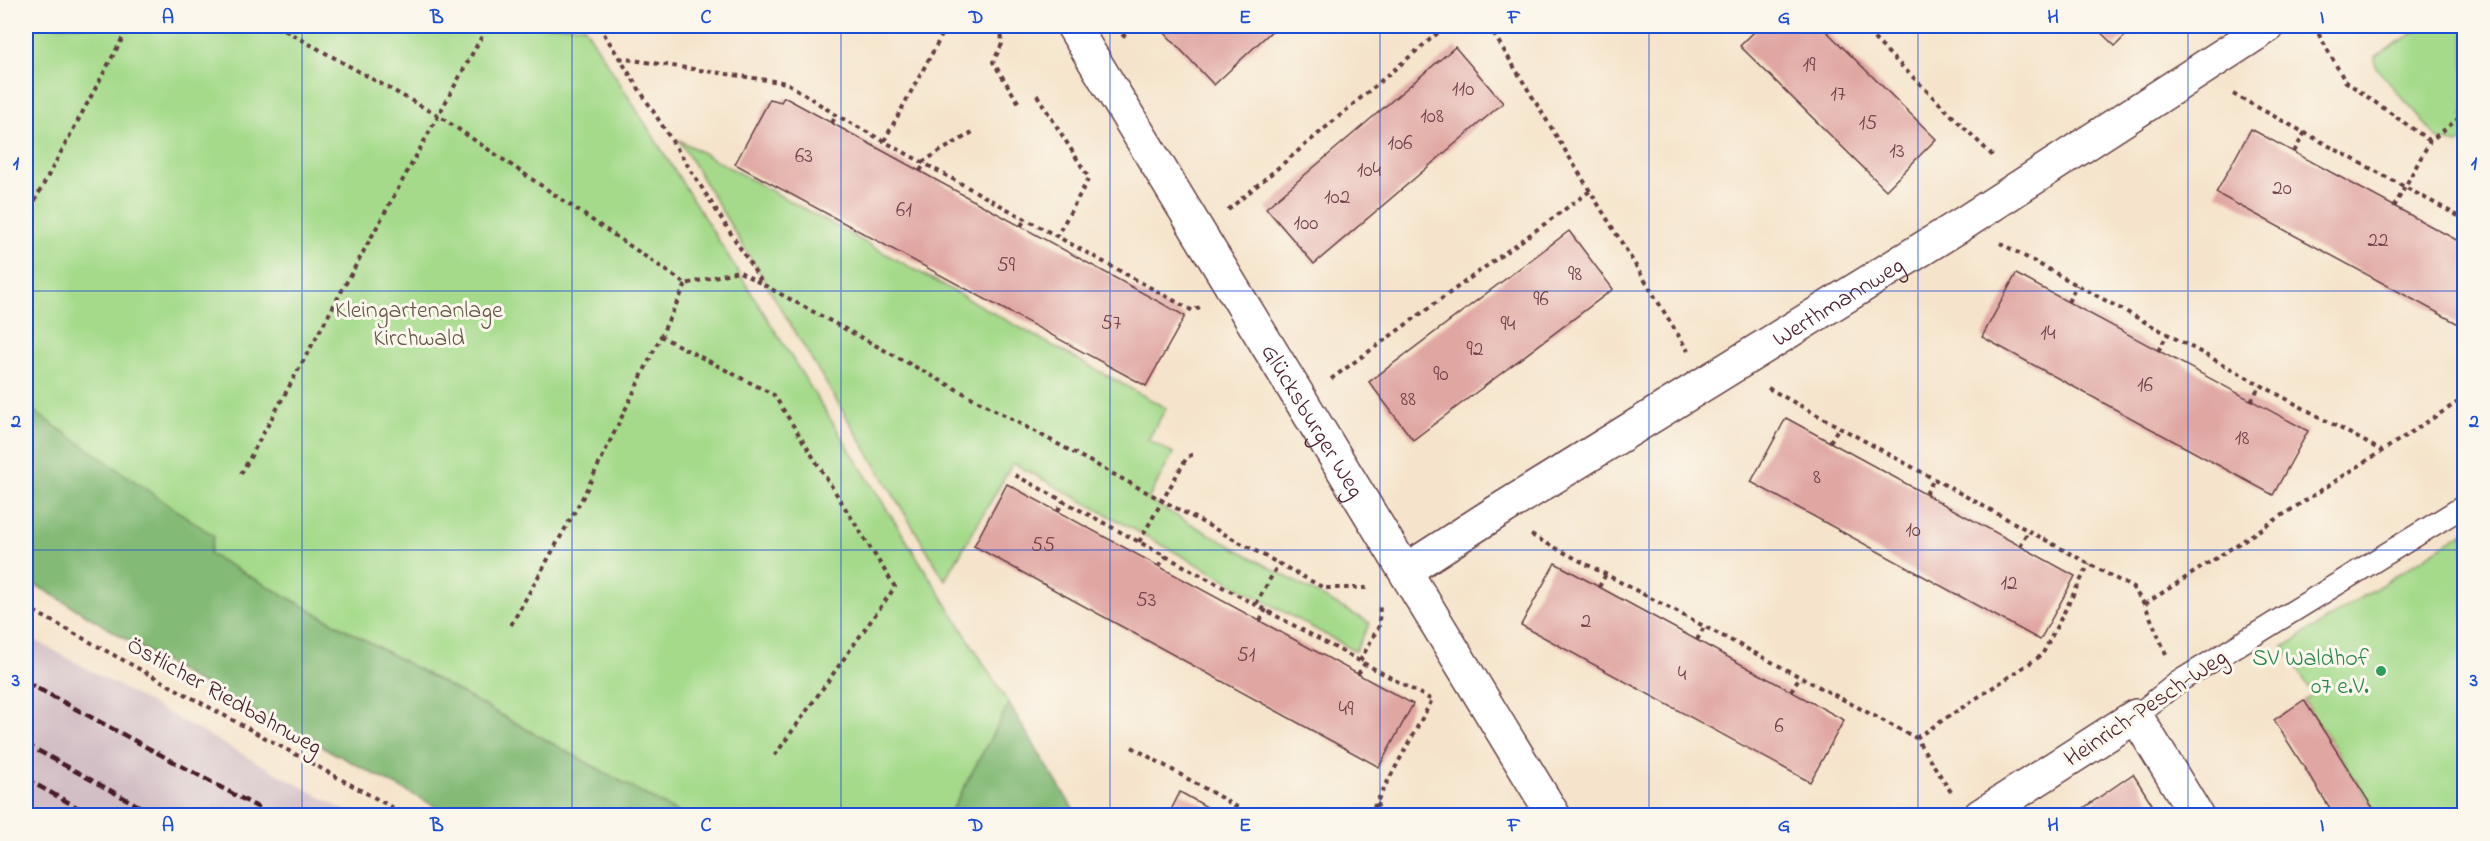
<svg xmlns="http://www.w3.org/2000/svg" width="2490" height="841" font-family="'Indie Flower',sans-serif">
<rect width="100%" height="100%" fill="#fbf7ec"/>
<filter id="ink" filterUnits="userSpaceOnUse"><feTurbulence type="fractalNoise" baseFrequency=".0167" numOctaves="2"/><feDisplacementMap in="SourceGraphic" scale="12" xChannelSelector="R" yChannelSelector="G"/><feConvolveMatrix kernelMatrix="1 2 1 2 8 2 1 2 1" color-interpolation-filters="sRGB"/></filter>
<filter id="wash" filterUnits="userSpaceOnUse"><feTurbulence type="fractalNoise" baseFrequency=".008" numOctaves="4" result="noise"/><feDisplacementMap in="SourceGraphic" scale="24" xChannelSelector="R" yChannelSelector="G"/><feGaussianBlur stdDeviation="1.35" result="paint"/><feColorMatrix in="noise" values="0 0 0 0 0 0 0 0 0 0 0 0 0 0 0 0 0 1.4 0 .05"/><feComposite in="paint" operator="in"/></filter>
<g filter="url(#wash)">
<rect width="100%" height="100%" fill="#f5e4cb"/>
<polygon fill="#d2bec5" points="26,635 353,815 26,815"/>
<g fill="#a4da8a" stroke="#777c5a" stroke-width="1.5">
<polygon points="26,26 584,26 1009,704 949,815 682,815 209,554 213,536 26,406"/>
<polygon points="2424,26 2464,26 2464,139 2458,144 2439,140 2375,66 2375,57"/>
<polygon points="679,140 1166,408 1148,440 1173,453 1148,500 1370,623 1355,651 1013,463 945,580"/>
<polygon points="2464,532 2464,815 2378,815 2304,700 2313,694 2284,647"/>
</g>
<g fill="#83ba76" stroke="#666c50" stroke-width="1.5">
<polygon points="26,406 214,536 209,554 682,815 452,815 193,679 26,579"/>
<polygon points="1009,704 1077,815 949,815"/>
</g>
<g id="blocks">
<g fill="#e0a6a2">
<polygon points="912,26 934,26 929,34"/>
<polygon points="1168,26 1277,26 1214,85 1163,31"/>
<polygon points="1760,26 1821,26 1936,139 1886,190 1740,46"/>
<polygon points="2094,26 2135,26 2115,46"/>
<polygon points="1455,47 1503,103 1314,264 1266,208"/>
<polygon points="784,97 1185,316 1146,386 735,164 770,99 781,102"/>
<polygon points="2251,129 2464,244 2464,327 2216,193"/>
<polygon points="1569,231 1613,289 1413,440 1369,382"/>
<polygon points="2016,274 2308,431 2273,495 1982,337"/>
<polygon points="1786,418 2075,576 2040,640 1751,482"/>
<polygon points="1007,484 1413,704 1379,767 974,546"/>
<polygon points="1555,563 1844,720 1810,782 1521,625"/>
<polygon points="2304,700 2378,816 2335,816 2274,720"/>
<polygon points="2133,774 2152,804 2138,813 2139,816 2072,816"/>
<polygon points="1180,792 1223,816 1168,816"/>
</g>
</g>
</g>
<g filter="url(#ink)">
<use href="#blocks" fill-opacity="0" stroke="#643d43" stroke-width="1.5"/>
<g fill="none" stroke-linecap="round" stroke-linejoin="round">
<defs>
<polyline id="lane" points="2136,716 2178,682 2464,506"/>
<g id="street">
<path id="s1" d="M1073 26 1554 816"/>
<path id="s2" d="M1405 571 1492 515 1964 223 2268 26"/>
<polyline points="1980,816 2136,716 2197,816"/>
</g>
</defs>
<use href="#lane" stroke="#643d43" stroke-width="24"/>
<use href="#street" stroke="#643d43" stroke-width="36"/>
<g stroke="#643d43" stroke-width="4" stroke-dasharray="4.5 4.5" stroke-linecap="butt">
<polyline points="277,26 439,116 686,284 738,271 1324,588 1370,588"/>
<polyline points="599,26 763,284"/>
<polyline points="1001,26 1002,44 993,62 1020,105"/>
<polyline points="1489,26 1688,351"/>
<polyline points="1861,26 1995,158"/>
<polyline points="2314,26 2345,81 2430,141"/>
<polyline points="1122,37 1134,26"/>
<polyline points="619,58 787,83 836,115 1193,311 1201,306"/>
<polyline points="2233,94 2464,219"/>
<polyline points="1037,95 1089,178 1057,236"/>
<polyline points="832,123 836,115"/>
<polyline points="884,141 947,26"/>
<polyline points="2294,152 2305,132"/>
<polyline points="922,162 973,132"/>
<polyline points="920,171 925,163"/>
<polyline points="2394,207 2430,141 2464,114"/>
<polyline points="1228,210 1446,26"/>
<polyline points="26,217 129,26"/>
<polyline points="1021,226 1025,219"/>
<polyline points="2000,243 2382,451"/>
<polyline points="2068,302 2077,285"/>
<polyline points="660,336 774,395 895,587 773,758"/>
<polyline points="2158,351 2168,334"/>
<polyline points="1331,379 1590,191"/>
<polyline points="1768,388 2133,588 2145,605 2166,654"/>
<polyline points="2251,401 2260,385"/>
<polyline points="1830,442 1839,427"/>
<polyline points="241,474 482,36"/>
<polyline points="1015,475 1432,700"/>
<polyline points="1926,494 1934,479"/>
<polyline points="1058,511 1063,501"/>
<polyline points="1531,535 1916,738 1951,792"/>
<polyline points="1139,542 1187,457 1196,453"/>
<polyline points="2020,546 2028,531"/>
<polyline points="1159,566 1166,556"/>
<polyline points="1599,587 1606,574"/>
<polyline points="1256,604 1279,563"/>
<polyline points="2145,604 2464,398"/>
<polyline points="26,607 408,816"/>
<polyline points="1260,621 1266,609"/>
<polyline points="511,625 584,495 686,284"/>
<polyline points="1697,640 1704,627"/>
<polyline points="1360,661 1379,626 1380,603"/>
<polyline points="1358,674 1365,663"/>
<polyline points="1791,691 1800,676"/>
<polyline points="1916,738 2042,655 2089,564"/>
<polyline points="1132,747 1253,816"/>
<polyline points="1377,803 1381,816"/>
<polyline points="1369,816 1432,700"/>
</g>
<use href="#lane" stroke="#fff" stroke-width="21"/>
<use href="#street" stroke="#fff" stroke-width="33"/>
<g stroke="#4a1f2b" stroke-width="4.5" stroke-dasharray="9 4.5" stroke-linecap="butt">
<polyline points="26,682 274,816"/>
<polyline points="26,744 157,816"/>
<polyline points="26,779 93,816"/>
<polyline points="26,810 36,816"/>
</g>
</g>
</g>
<path fill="none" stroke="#1d4ed8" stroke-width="1.5" stroke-opacity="0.55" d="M302 26V816M572 26V816M841 26V816M1110 26V816M1380 26V816M1649 26V816M1918 26V816M2188 26V816M26 291H2464M26 550H2464"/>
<circle fill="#2e9e5b" stroke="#fbf7ec" stroke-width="2" cx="2381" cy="671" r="6"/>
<g text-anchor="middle" stroke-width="6" stroke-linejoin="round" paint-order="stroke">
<g font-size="21" fill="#704149">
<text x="1809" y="71">19</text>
<text x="1463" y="95">110</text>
<text x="1838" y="100">17</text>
<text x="1432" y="122">108</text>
<text x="1868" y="129">15</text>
<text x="1400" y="149">106</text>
<text x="1897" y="157">13</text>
<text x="804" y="162">63</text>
<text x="1369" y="176">104</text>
<text x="2282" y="194">20</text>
<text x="1337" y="203">102</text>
<text x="904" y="216">61</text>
<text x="1306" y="229">100</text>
<text x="2378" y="246">22</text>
<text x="1006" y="271">59</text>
<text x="1575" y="280">98</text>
<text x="1541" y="305">96</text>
<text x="1111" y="329">57</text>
<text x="1508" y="330">94</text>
<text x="2048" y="339">14</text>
<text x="1475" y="355">92</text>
<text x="1441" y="380">90</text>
<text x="2145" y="391">16</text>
<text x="1408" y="405">88</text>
<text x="2242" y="444">18</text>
<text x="1817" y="483">8</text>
<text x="1913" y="536">10</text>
<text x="1043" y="551">55</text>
<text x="2009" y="589">12</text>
<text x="1146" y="606">53</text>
<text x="1586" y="627">2</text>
<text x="1246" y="661">51</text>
<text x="1682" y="680">4</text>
<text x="1346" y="715">49</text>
<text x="1779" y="732">6</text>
</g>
<g font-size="24" fill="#4a1f2b" stroke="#fbf7ec">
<text dy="8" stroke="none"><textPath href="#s2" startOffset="510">Werthmannweg</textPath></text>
<text dy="8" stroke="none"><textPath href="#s1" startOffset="462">Glücksburger Weg</textPath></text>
<text transform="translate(225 695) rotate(29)" y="8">Östlicher Riedbahnweg</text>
<text transform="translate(2145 707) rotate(-34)" y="8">Heinrich-Pesch-Weg</text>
</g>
<g font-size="24" fill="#655748" stroke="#fbf7ec">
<text x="419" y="317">Kleingartenanlage<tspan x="419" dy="28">Kirchwald</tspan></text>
</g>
<g font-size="24" fill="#27864d" stroke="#fbf7ec" text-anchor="end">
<text x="2369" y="665">SV Waldhof<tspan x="2369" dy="28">07 e.V.</tspan></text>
</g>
</g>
<rect width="2490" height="841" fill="none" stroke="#fbf7ec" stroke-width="66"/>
<rect x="33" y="33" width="2424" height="775" fill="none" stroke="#1d4ed8" stroke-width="2"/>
<g font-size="20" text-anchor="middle" font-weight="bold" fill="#1d4ed8">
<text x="168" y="23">A</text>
<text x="437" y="23">B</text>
<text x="706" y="23">C</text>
<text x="976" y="23">D</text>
<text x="1245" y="23">E</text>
<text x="1514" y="23">F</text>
<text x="1784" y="23">G</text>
<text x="2053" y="23">H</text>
<text x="2322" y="23">I</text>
<text x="16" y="169">1</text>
<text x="2474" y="169">1</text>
<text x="16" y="427">2</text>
<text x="2474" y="427">2</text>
<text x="16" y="686">3</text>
<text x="2474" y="686">3</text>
<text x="168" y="831">A</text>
<text x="437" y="831">B</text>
<text x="706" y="831">C</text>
<text x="976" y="831">D</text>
<text x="1245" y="831">E</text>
<text x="1514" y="831">F</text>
<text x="1784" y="831">G</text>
<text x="2053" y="831">H</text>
<text x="2322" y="831">I</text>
</g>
</svg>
